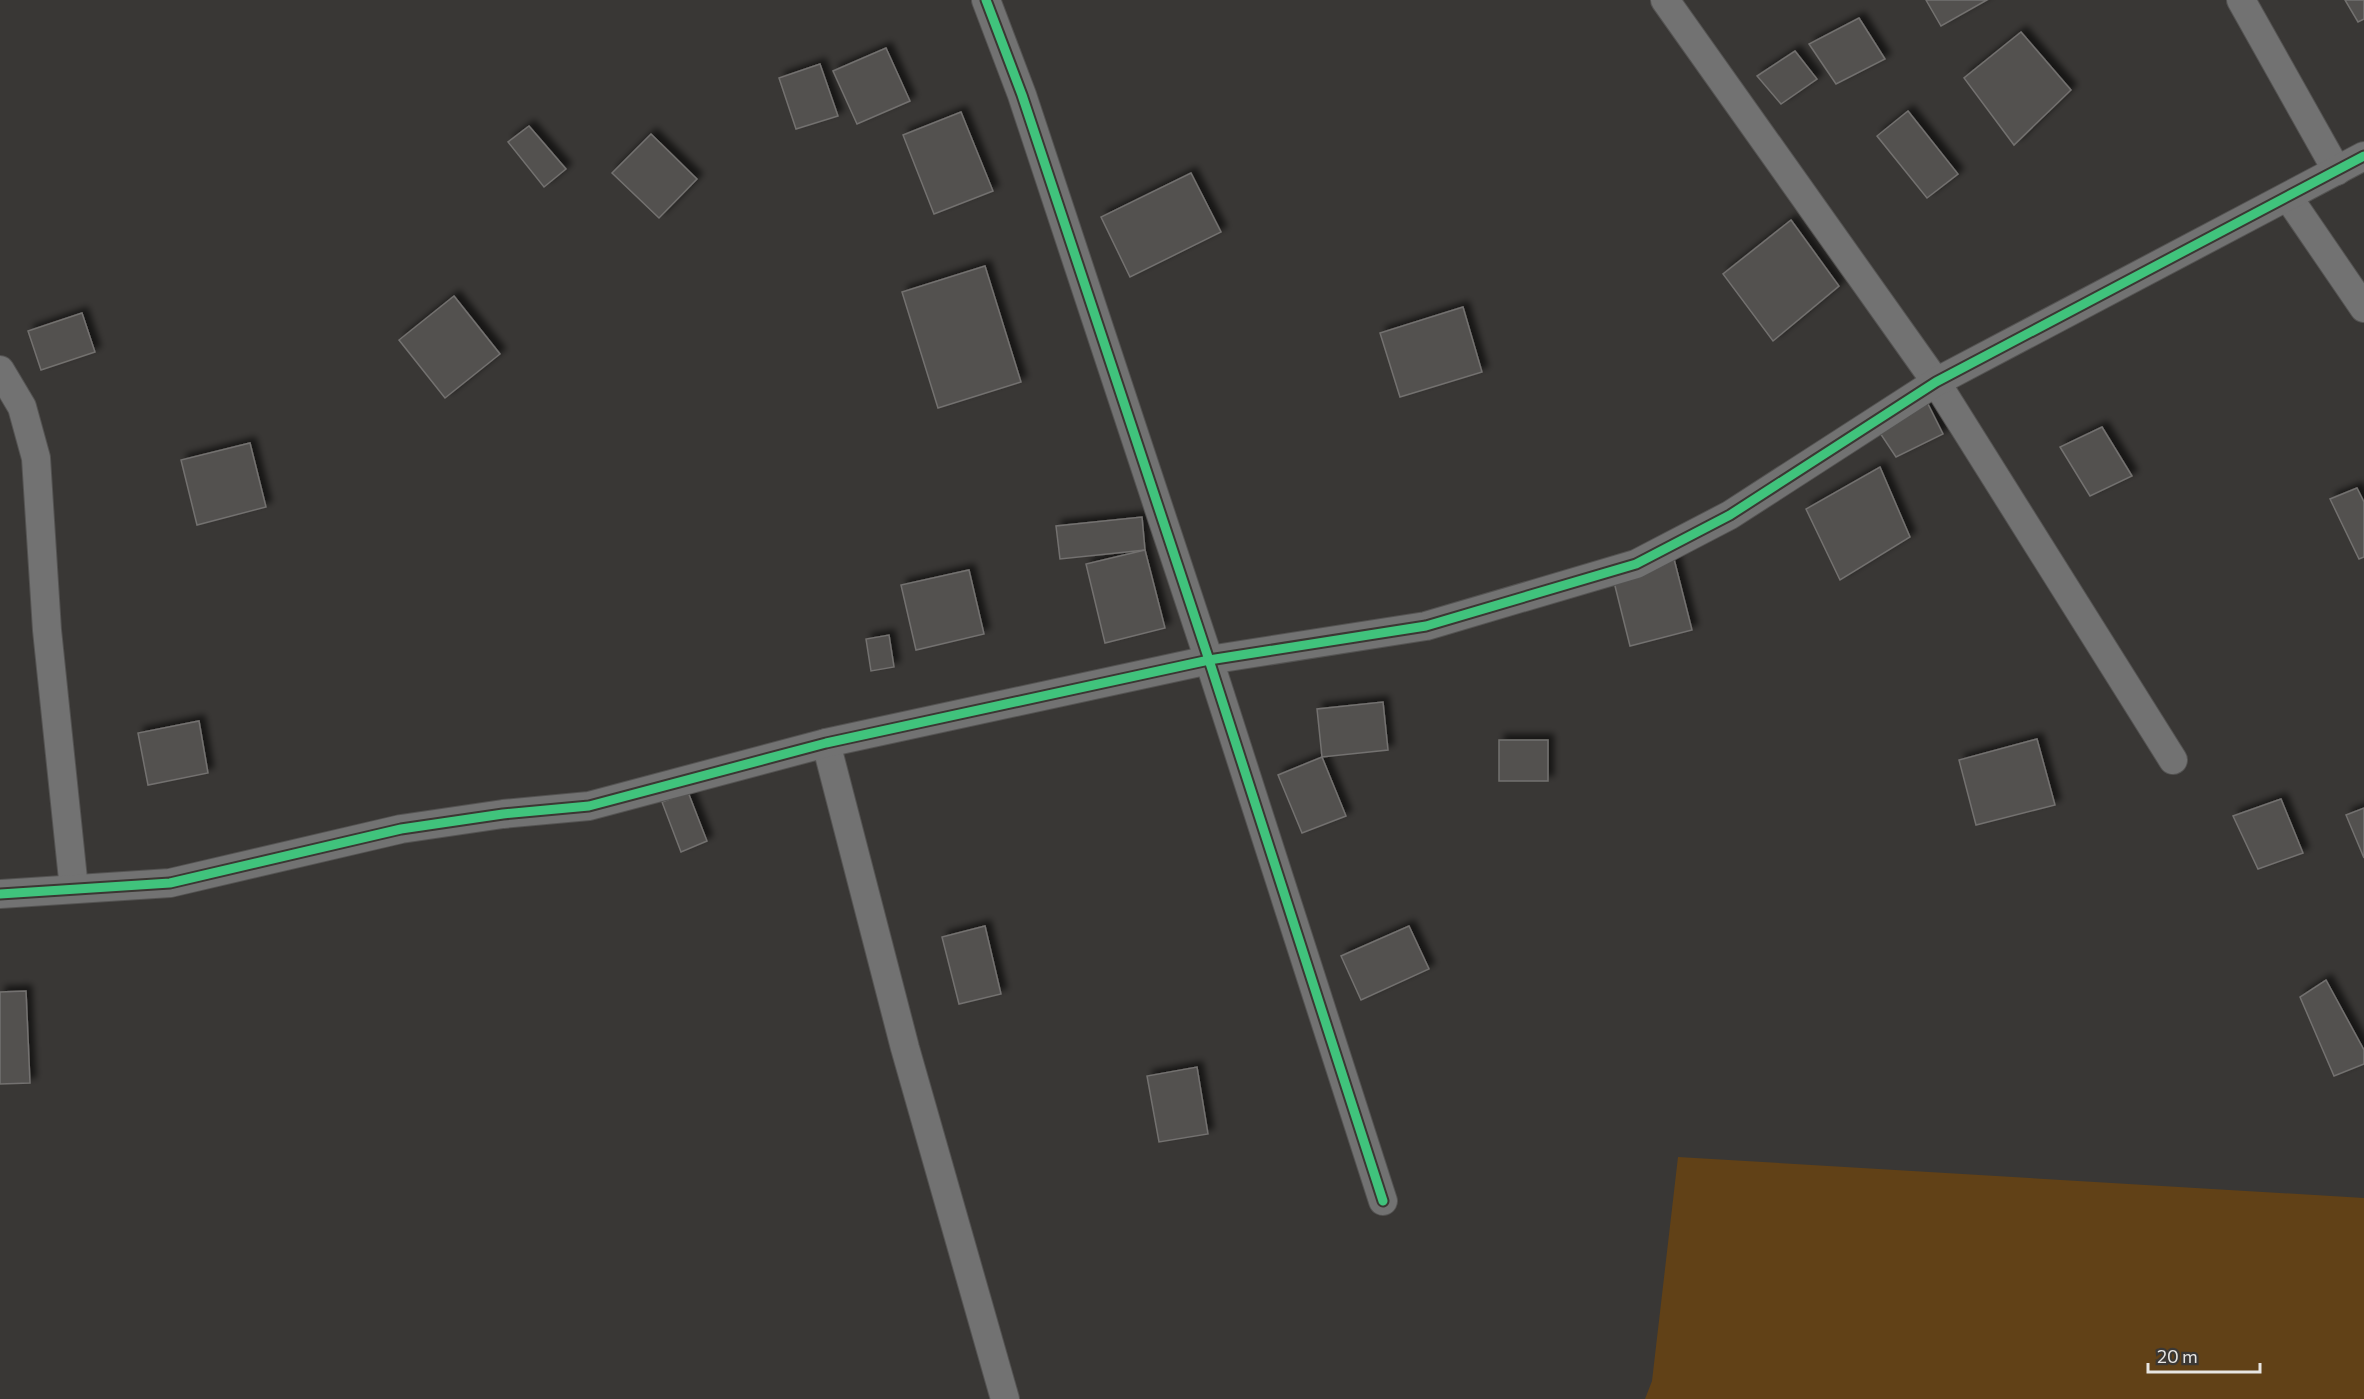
<svg xmlns="http://www.w3.org/2000/svg" width="2364" height="1399" font-family="Commissioner,sans-serif">
<defs>
<filter id="shadow"><feDropShadow dx="5.5" dy="-5.5" stdDeviation="3" flood-color="#0009"/></filter>
</defs>
<rect width="100%" height="100%" fill="#393735"/>
<polygon fill="#614117" points="1678,1157 2364,1198 2364,1399 1645,1399 1652,1381"/>
<g fill="#535150" stroke="#73716f" stroke-width="1.5" filter="url(#shadow)">
<polygon points="1926,0 1987,0 1941,26"/>
<polygon points="2345,0 2364,0 2364,19 2358,22"/>
<polygon points="1859,18 1885,59 1836,84 1809,44"/>
<polygon points="2021,32 2071,90 2014,145 1964,78"/>
<polygon points="886,48 910,101 857,124 833,71"/>
<polygon points="1795,51 1817,79 1781,104 1757,76"/>
<polygon points="820,64 838,116 796,129 779,78"/>
<polygon points="1908,111 1958,174 1927,198 1877,136"/>
<polygon points="961,112 993,191 934,214 903,135"/>
<polygon points="529,126 566,169 544,187 508,142"/>
<polygon points="651,134 697,179 659,218 612,173"/>
<polygon points="1191,173 1221,232 1130,277 1101,217"/>
<polygon points="1791,220 1839,286 1773,341 1723,274"/>
<polygon points="985,266 1021,382 938,408 902,292"/>
<polygon points="454,296 500,354 445,398 399,340"/>
<polygon points="1463,307 1482,372 1400,397 1380,333"/>
<polygon points="82,313 95,352 41,370 28,331"/>
<polygon points="1927,402 1943,434 1896,457 1880,433"/>
<polygon points="2102,427 2132,476 2090,496 2060,447"/>
<polygon points="250,443 266,507 197,525 181,460"/>
<polygon points="1880,467 1910,537 1840,580 1806,509"/>
<polygon points="2357,488 2364,502 2364,557 2359,559 2330,499"/>
<polygon points="1142,517 1145,550 1060,559 1056,526"/>
<polygon points="1145,550 1165,628 1105,643 1086,564"/>
<polygon points="1673,555 1692,630 1630,646 1611,570"/>
<polygon points="969,570 984,634 916,650 901,585"/>
<polygon points="889,635 894,667 871,671 866,639"/>
<polygon points="1383,702 1388,750 1322,757 1317,709"/>
<polygon points="199,721 208,773 148,785 138,733"/>
<polygon points="2037,739 2055,805 1976,825 1959,760"/>
<rect x="1499" y="740" width="49" height="41"/>
<polygon points="1322,757 1346,816 1302,833 1278,775"/>
<polygon points="688,792 707,841 681,852 662,802"/>
<polygon points="2281,799 2303,853 2258,869 2233,816"/>
<polygon points="2364,808 2364,858 2346,815"/>
<polygon points="985,926 1001,994 959,1004 942,937"/>
<polygon points="1409,926 1429,969 1361,1000 1341,956"/>
<polygon points="2326,980 2364,1050 2364,1064 2334,1076 2300,997"/>
<polygon points="26,991 30,1083 0,1084 0,992"/>
<polygon points="1197,1067 1208,1134 1159,1142 1147,1076"/>
</g>
<g fill="none" stroke-linecap="round" stroke-linejoin="round">
<defs>
<g id="minor">
<polyline points="986,0 1022,95 1209,660 1383,1201"/>
<polyline points="1665,0 1936,382 2173,760"/>
<polyline points="2241,0 2337,171"/>
<polyline points="2288,197 2364,308"/>
<polyline points="0,370 22,407 36,458 47,630 74,889"/>
<polyline points="826,743 905,1048 1005,1399"/>
<polyline points="0,894 170,883 401,829 503,814 589,806 826,743 1209,660 1426,626 1636,564 1730,515 1936,382 2364,156"/>
</g>
</defs>
<use href="#minor" stroke="#545352" stroke-width="30"/>
<use href="#minor" stroke="#727272" stroke-width="28"/>
<defs>
<g id="cycleway">
<polyline points="986,0 1022,95 1209,660 1383,1201"/>
<polyline points="0,894 170,883 401,829 503,814 589,806 826,743 1209,660 1426,626 1636,564 1730,515 1936,382 2364,156"/>
</g>
</defs>
<use href="#cycleway" stroke="#3b3733" stroke-width="13"/>
<use href="#cycleway" stroke="#40c37c" stroke-width="9"/>
</g>
<path d="M2148 1363v9h112v-9" fill="none" stroke="#e8e6e3" stroke-width="3"/>
<text x="2157" y="1363" font-size="18" fill="#e8e6e3" stroke="#3b3733" stroke-width="4.5" paint-order="stroke">20 m</text>
</svg>
